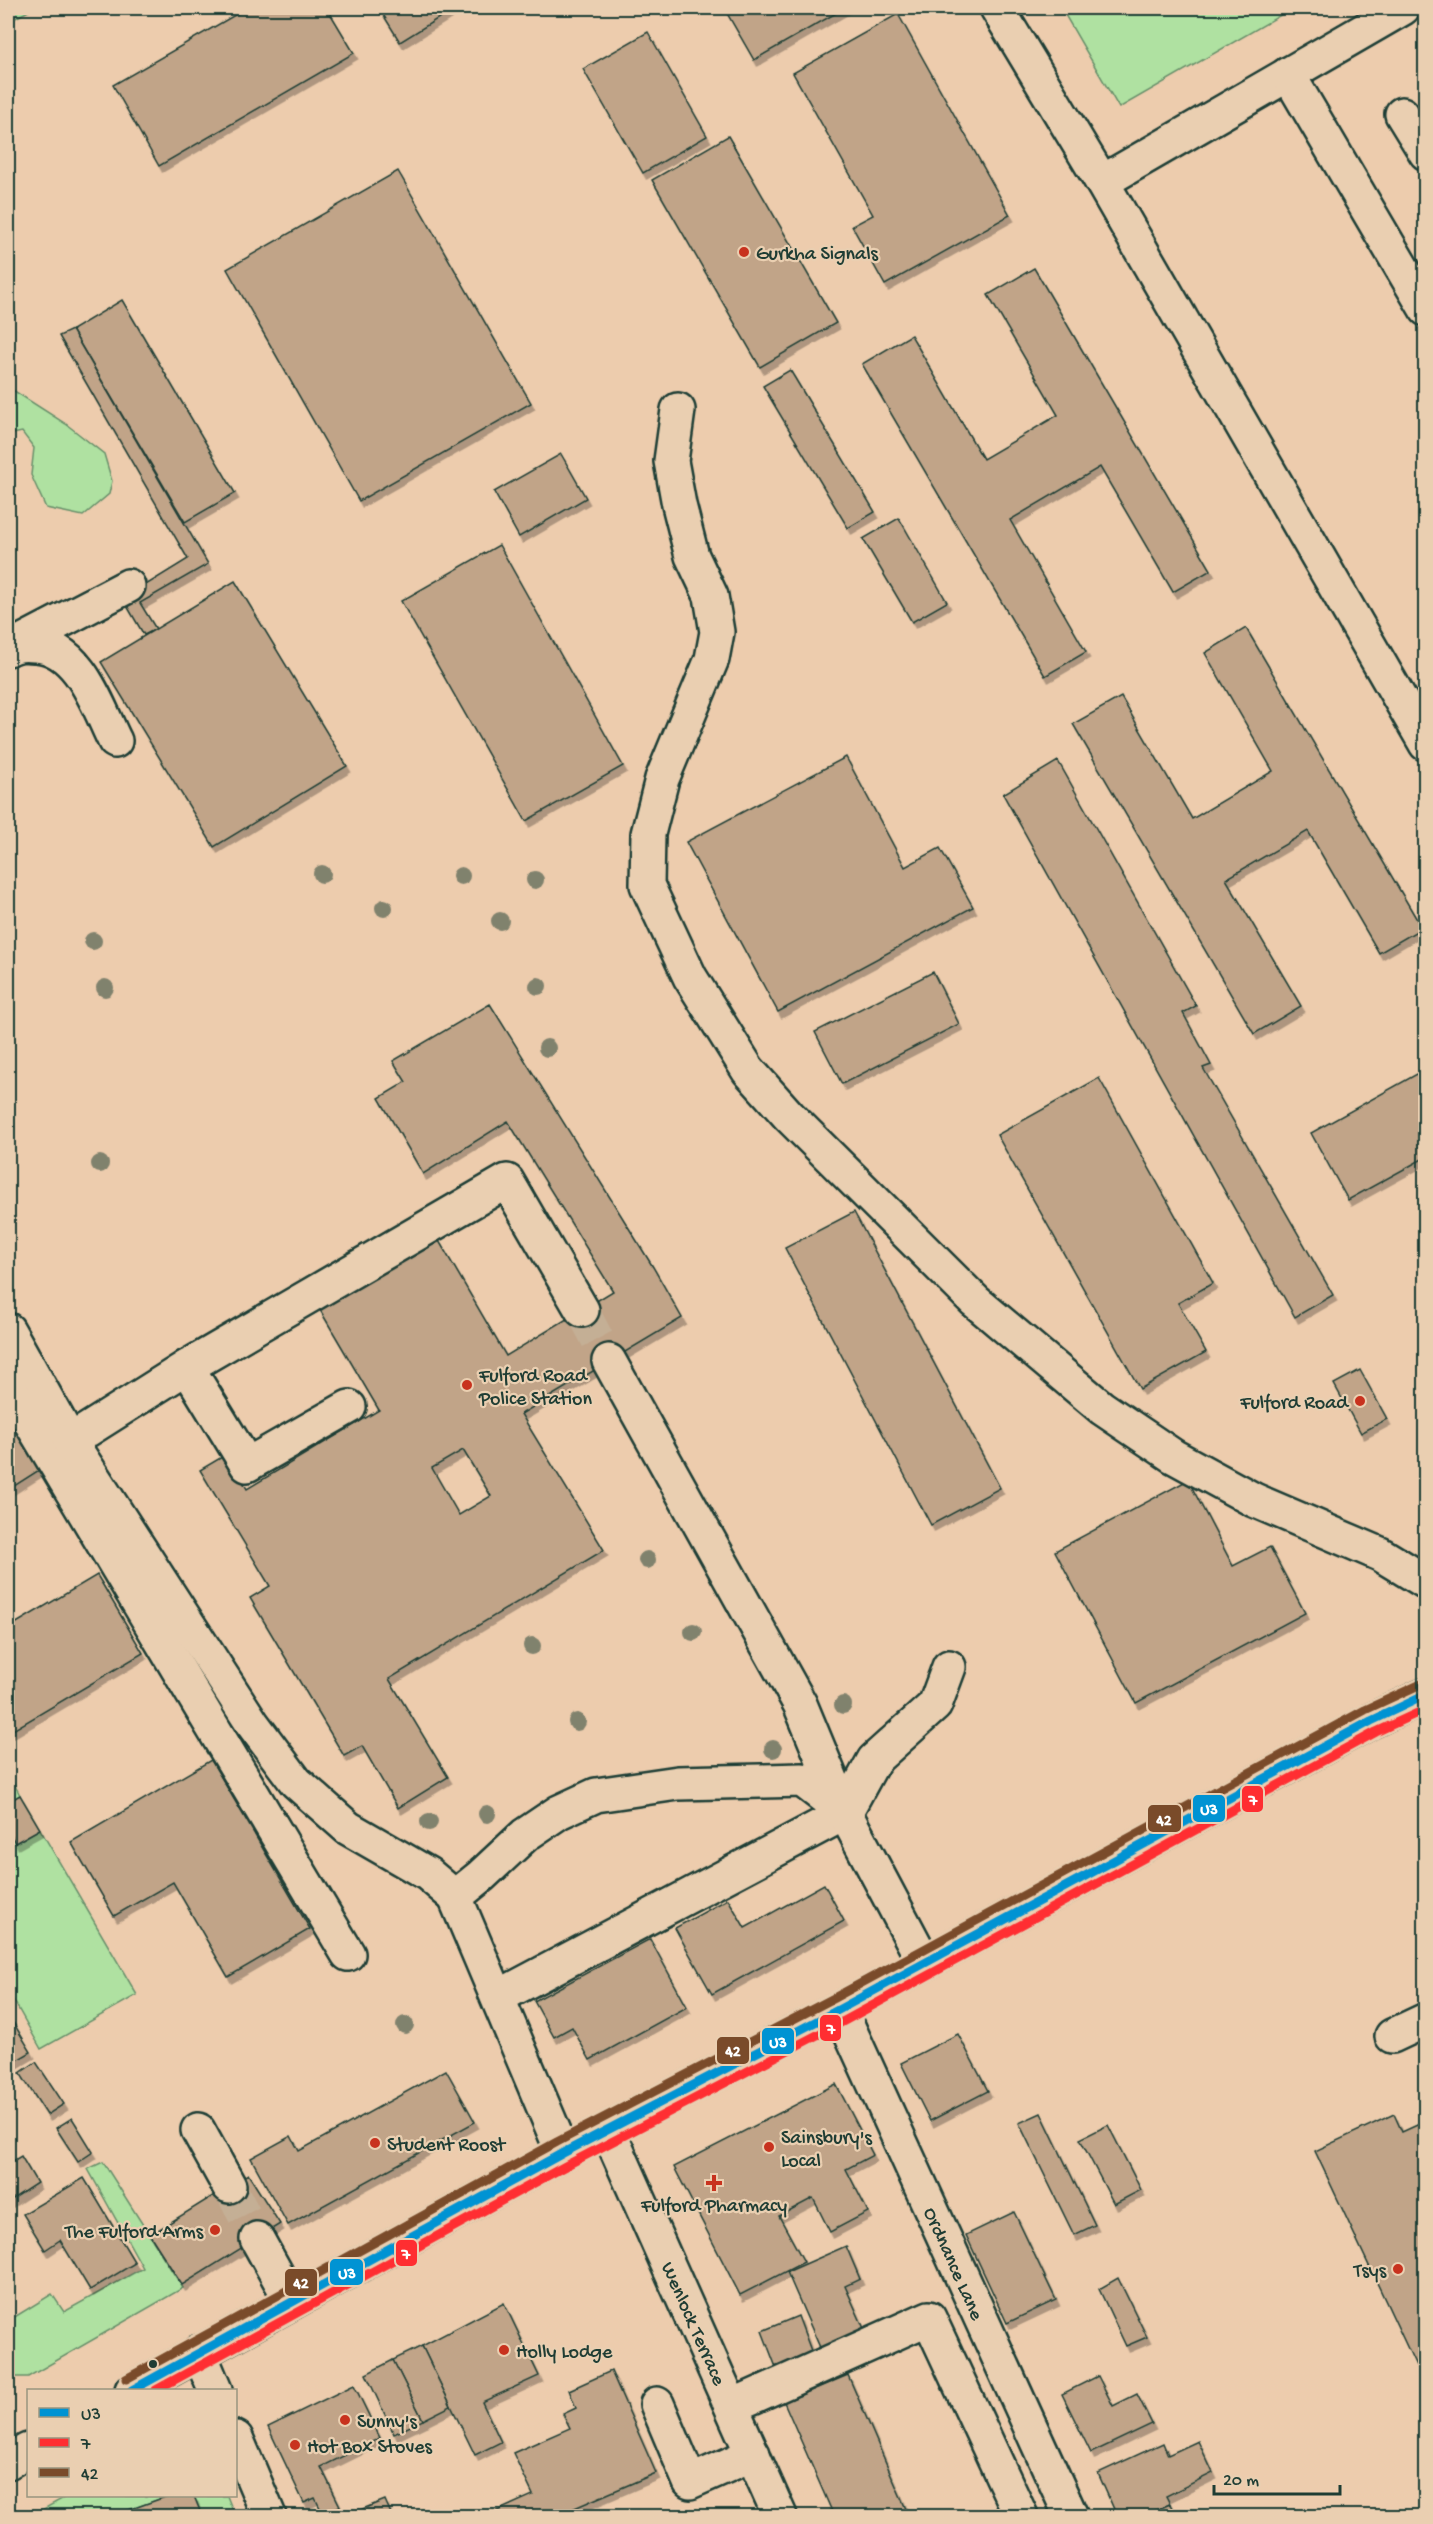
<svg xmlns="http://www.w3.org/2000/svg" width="1433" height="2524" font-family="'Gochi Hand',sans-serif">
<defs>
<filter id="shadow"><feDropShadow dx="3.5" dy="6" stdDeviation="0" flood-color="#0004"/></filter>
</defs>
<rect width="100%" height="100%" fill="#edccad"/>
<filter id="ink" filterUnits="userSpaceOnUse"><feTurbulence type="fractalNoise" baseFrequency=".0167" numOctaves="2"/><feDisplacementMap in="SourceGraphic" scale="12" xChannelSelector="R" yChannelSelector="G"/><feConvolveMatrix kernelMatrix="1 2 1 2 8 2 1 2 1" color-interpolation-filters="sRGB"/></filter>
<g filter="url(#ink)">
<g fill="#afe1a1" stroke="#678f6a" stroke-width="1.5">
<polygon points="8,8 34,8 8,22"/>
<polygon points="1061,8 1293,8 1119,108"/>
<polygon points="8,387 66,424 104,454 112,481 109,494 83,516 46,508 31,475 34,448 22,432 8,435"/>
<polygon points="8,1773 20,1795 8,1802"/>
<polygon points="8,1829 16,1843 40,1829 137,1995 41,2049 10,1994 8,1995"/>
<polygon points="103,2162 183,2288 28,2377 14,2377 8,2375 8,2321 52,2294 64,2312 143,2268 88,2169"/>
<polygon points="67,2496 168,2496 112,2516 31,2516"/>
<polygon points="194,2496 227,2496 235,2516 202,2516"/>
</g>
<g fill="#c1a488" stroke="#1f3d34" stroke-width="1.5" fill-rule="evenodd" filter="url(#shadow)">
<polygon points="247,8 327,8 354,53 159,166 113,85"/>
<polygon points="379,8 455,8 400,42"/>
<polygon points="724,8 845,8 754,60"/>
<polygon points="898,14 1010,215 885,285 852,226 873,215 793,73"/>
<polygon points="648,32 707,136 643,173 583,69"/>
<polygon points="728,136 836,323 760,367 652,180"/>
<polygon points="398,171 531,403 359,501 227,269"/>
<polygon points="1034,268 1211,570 1173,592 1100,467 1010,520 1086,652 1045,676 862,364 911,335 983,459 1058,415 988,295"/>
<polygon points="122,300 235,493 185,522 72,330"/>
<polygon points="72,330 208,564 140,603 156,629 144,635 123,599 188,559 59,336"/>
<polygon points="790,370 875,512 848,528 763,386"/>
<polygon points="561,454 586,498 519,537 494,492"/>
<polygon points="899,518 947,602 912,622 863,539"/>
<polygon points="499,545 623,766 526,821 401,601"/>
<polygon points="235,581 347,766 214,847 101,662"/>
<polygon points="1246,628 1422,928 1379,953 1308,831 1226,879 1301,1006 1254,1034 1073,724 1121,697 1192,819 1273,771 1205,653"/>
<polygon points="846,757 905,867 940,848 973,907 778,1012 686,842"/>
<polygon points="1058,761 1196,1006 1183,1013 1211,1065 1203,1068 1333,1295 1295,1317 1003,794"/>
<polygon points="933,972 959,1024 842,1084 815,1032"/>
<path d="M490 1004 653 1267 682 1318 521 1414 604 1550 389 1679 448 1777 398 1808 362 1746 344 1756 250 1598 270 1586 200 1470 227 1454 247 1489 379 1410 320 1310 438 1239 506 1356 613 1291 508 1121 423 1174 379 1098 406 1082 393 1061ZM463 1450 491 1496 459 1515 432 1468Z"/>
<polygon points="1426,1069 1426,1157 1348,1200 1311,1133"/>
<polygon points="1099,1078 1213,1283 1178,1303 1206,1352 1140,1389 997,1135"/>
<polygon points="854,1212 1000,1488 931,1525 785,1248"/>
<polygon points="1360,1370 1387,1419 1361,1433 1334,1384"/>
<polygon points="8,1407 44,1467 8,1490"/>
<polygon points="1188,1480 1233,1566 1270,1547 1305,1613 1136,1703 1055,1551"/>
<polygon points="97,1575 143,1653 8,1733 8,1628"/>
<polygon points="211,1760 310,1929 228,1977 173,1882 114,1916 71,1842"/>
<polygon points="20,1795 40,1829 15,1843 8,1829 8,1802"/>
<polygon points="824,1884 844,1921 712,1994 675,1928 728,1899 745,1928"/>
<polygon points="650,1939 687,2007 590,2060 572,2027 554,2037 534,2001"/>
<polygon points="8,2014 31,2052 14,2062 8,2052"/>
<polygon points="958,2034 988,2091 930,2121 901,2063"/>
<polygon points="36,2062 64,2104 47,2115 20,2073"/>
<polygon points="446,2070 475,2122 288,2225 251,2158 291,2136 299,2151"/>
<polygon points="836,2084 873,2155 846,2169 868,2212 830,2232 813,2198 779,2216 804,2262 740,2295 674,2167"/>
<polygon points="1041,2113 1095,2225 1074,2235 1019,2123"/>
<polygon points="1394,2114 1402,2132 1426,2121 1426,2387 1315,2151"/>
<polygon points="72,2118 93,2152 78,2162 56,2128"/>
<polygon points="1108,2125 1141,2190 1114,2204 1080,2139"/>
<polygon points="21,2156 37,2183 8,2202 8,2164"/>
<polygon points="248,2174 280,2224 182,2285 150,2235"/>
<polygon points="84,2178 135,2263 90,2290 60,2240 45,2250 23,2214"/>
<polygon points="1014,2212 1056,2300 1007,2323 966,2235"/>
<polygon points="846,2246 860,2279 845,2286 866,2333 822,2352 787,2272"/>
<polygon points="1118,2278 1147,2337 1126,2346 1099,2289"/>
<polygon points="504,2303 539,2376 482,2402 501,2442 475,2455 422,2346"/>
<polygon points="798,2316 813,2356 777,2370 762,2331"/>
<polygon points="422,2346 451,2406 423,2420 393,2360"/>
<polygon points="393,2360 423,2420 394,2434 366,2374"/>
<polygon points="611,2371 656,2473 556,2516 491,2516 490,2514 533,2495 513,2453 570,2428 563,2414 576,2408 569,2390"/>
<polygon points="848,2375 909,2516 834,2516 784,2402"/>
<polygon points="1098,2376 1113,2406 1137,2394 1152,2424 1091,2453 1062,2394"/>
<polygon points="354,2385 380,2438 321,2467 340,2506 323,2514 315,2498 304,2503 268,2427"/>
<polygon points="1198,2441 1213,2473 1166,2496 1170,2504 1143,2516 1117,2516 1098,2473 1163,2443 1168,2455"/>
<polygon points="168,2496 194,2496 202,2516 112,2516"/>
<polygon points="385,2500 392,2516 345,2516"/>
<polygon points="1170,2504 1176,2516 1143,2516"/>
</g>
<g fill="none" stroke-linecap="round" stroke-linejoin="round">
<g stroke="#c4af95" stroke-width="33" stroke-dasharray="33 16" stroke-linecap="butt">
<polyline points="582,1310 609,1361"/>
<polyline points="229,2186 257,2239"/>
</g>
<defs>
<g id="minor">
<polyline points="997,8 1102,182"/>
<polyline points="1403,8 1102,182 1426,744"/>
<polyline points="1288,74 1426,309"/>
<polyline points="1402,114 1426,153"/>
<polyline points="678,410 671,461 679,505 692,556 711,596 717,632 712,659 662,779 648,834 647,885 690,977 748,1070 789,1116 975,1301 1102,1408 1173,1456 1254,1500 1380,1554 1426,1582"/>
<polyline points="17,644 128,586"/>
<path d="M8 649C17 644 24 644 35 645 80 647 98 707 115 741"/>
<polyline points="8,1330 70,1441"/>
<polyline points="609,1361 800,1704 845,1813"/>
<polyline points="187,1367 247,1465 349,1407"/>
<polyline points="8,1384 348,1954"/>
<polyline points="455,1897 428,1874 348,1828 296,1782 252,1723 70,1441 187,1367 507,1181 582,1310"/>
<polyline points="498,1997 845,1813 874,1760 935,1705 949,1667"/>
<polyline points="840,2009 1071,2516"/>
<polyline points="1392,2036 1426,2020"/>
<polyline points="198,2130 229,2186"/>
<polyline points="608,2130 780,2516"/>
<polyline points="563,2153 455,1897 481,1876 525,1835 559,1812 596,1795 678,1783 802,1780 845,1813 924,1962"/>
<polyline points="257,2239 292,2302"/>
<polyline points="199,2352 215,2390"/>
<polyline points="657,2404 690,2482 753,2454"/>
<polyline points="732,2406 929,2318 1021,2516"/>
<polyline points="236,2438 269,2516"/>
</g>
<g id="major">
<polyline points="132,2390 563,2153 840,2009 1371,1721 1426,1695"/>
<polyline points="8,2462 28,2450"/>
</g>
</defs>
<use href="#minor" stroke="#1f3d34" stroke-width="38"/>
<use href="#major" stroke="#1f3d34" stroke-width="38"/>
<use href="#minor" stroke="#eacfb1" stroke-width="33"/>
<use href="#major" stroke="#eacfb1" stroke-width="33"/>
<defs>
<polyline id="bus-1" points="132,2390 563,2153 840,2009 1371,1721 1426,1695"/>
<polyline id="bus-2" points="156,2390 569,2164 846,2020 1376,1732 1426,1709"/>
<polyline id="bus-3" points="126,2379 557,2142 834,1998 1365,1710 1421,1684"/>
</defs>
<use href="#bus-1" stroke="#eacfb1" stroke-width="14"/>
<use href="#bus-2" stroke="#eacfb1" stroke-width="14"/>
<use href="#bus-3" stroke="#eacfb1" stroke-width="14"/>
<use href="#bus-1" stroke="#0093d3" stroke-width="9"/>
<use href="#bus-2" stroke="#ff2e31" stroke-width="9"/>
<use href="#bus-3" stroke="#7a4b2a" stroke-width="9"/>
</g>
<g fill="#80826d">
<circle cx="322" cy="874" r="9"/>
<circle cx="461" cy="876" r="9"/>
<circle cx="535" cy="880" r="9"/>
<circle cx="384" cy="908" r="9"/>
<circle cx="500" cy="921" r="9"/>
<circle cx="93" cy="941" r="9"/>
<circle cx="538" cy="986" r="9"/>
<circle cx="105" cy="988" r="9"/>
<circle cx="547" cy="1048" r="9"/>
<circle cx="100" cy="1164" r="9"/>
<circle cx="647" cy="1560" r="9"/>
<circle cx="693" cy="1632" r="9"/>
<circle cx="532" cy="1646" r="9"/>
<circle cx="843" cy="1705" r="9"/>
<circle cx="577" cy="1722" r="9"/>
<circle cx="773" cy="1749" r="9"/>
<circle cx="487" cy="1814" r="9"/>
<circle cx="429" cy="1822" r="9"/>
<circle cx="405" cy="2025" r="9"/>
</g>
</g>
<g fill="#c8321e" stroke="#eacfb1" stroke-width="2">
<circle cx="744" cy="252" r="6"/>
<circle cx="467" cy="1385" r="6"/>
<circle cx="1360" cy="1401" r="6"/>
<circle cx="375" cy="2143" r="6"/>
<circle cx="769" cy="2147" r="6"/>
<path d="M711 2174h6v6h6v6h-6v6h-6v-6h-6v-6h6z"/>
<circle cx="215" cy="2230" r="6"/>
<circle cx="1398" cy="2269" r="6"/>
<circle cx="504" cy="2350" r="6"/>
<circle cx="345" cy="2420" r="6"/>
<circle cx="295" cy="2445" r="6"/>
</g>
<circle fill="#1f3d34" stroke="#eacfb1" stroke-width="2" cx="153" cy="2364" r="5"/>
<g text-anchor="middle" stroke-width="4.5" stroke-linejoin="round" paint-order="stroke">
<g font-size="20" fill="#1f3d34" stroke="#eacfb1" text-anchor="start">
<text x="756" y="259">Gurkha Signals</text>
<text x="479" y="1381">Fulford Road<tspan x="479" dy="23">Police Station</tspan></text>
<text x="1348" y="1408" text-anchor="end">Fulford Road</text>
<text x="781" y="2143">Sainsbury's<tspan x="781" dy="23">Local</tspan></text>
<text x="387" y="2150">Student Roost</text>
<text x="714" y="2211" text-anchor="middle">Fulford Pharmacy</text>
<text x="203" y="2237" text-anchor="end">The Fulford Arms</text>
<text x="1386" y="2276" text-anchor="end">Tsys</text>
<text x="516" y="2357">Holly Lodge</text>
<text x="357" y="2427">Sunny's</text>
<text x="307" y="2452">Hot Box Stoves</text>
</g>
<g font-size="20" fill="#1f3d34" stroke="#eacfb1">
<text transform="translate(955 2263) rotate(66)" y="7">Ordnance Lane</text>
<text transform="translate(695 2323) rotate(66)" y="7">Wenlock Terrace</text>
</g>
</g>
<g stroke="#eacfb1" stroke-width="2">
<rect x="1241" y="1785" width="23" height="28" rx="6" fill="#ff2e31"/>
<rect x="1192" y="1794" width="34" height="29" rx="6" fill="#0093d3"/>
<rect x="1147" y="1804" width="35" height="29" rx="6" fill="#7a4b2a"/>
<rect x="819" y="2014" width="23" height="28" rx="6" fill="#ff2e31"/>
<rect x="761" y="2027" width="34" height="28" rx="6" fill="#0093d3"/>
<rect x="716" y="2036" width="34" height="29" rx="6" fill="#7a4b2a"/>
<rect x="395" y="2239" width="23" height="28" rx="6" fill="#ff2e31"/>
<rect x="329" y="2258" width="35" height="28" rx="6" fill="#0093d3"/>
<rect x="284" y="2268" width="34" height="29" rx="6" fill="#7a4b2a"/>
</g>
<g font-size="16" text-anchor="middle" font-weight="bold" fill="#fff">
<text x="1253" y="1805">7</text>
<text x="1209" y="1814">U3</text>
<text x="1164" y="1825">42</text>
<text x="831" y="2034">7</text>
<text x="778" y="2047">U3</text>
<text x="733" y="2056">42</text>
<text x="406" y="2259">7</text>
<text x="347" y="2278">U3</text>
<text x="301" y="2288">42</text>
</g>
<rect width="1433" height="2524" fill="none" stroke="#eacfb1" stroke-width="30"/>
<rect x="15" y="15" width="1403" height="2494" fill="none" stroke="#1f3d34" stroke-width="2" filter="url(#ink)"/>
<rect x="27" y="2389" width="210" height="108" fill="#eacfb1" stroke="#99957f" stroke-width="1.5"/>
<rect x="39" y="2408" width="30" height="9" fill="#0093d3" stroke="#99957f" stroke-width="1.5"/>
<text x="81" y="2419" font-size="18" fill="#1f3d34">U3</text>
<rect x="39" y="2438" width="30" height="9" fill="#ff2e31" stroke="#99957f" stroke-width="1.5"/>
<text x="81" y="2449" font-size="18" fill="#1f3d34">7</text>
<rect x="39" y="2468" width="30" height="9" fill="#7a4b2a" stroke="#99957f" stroke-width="1.5"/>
<text x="81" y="2479" font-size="18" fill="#1f3d34">42</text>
<path d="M1214 2485v9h126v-9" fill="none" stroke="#1f3d34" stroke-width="3"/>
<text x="1223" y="2485" font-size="18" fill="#1f3d34" stroke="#eacfb1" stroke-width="4.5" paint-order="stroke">20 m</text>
</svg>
